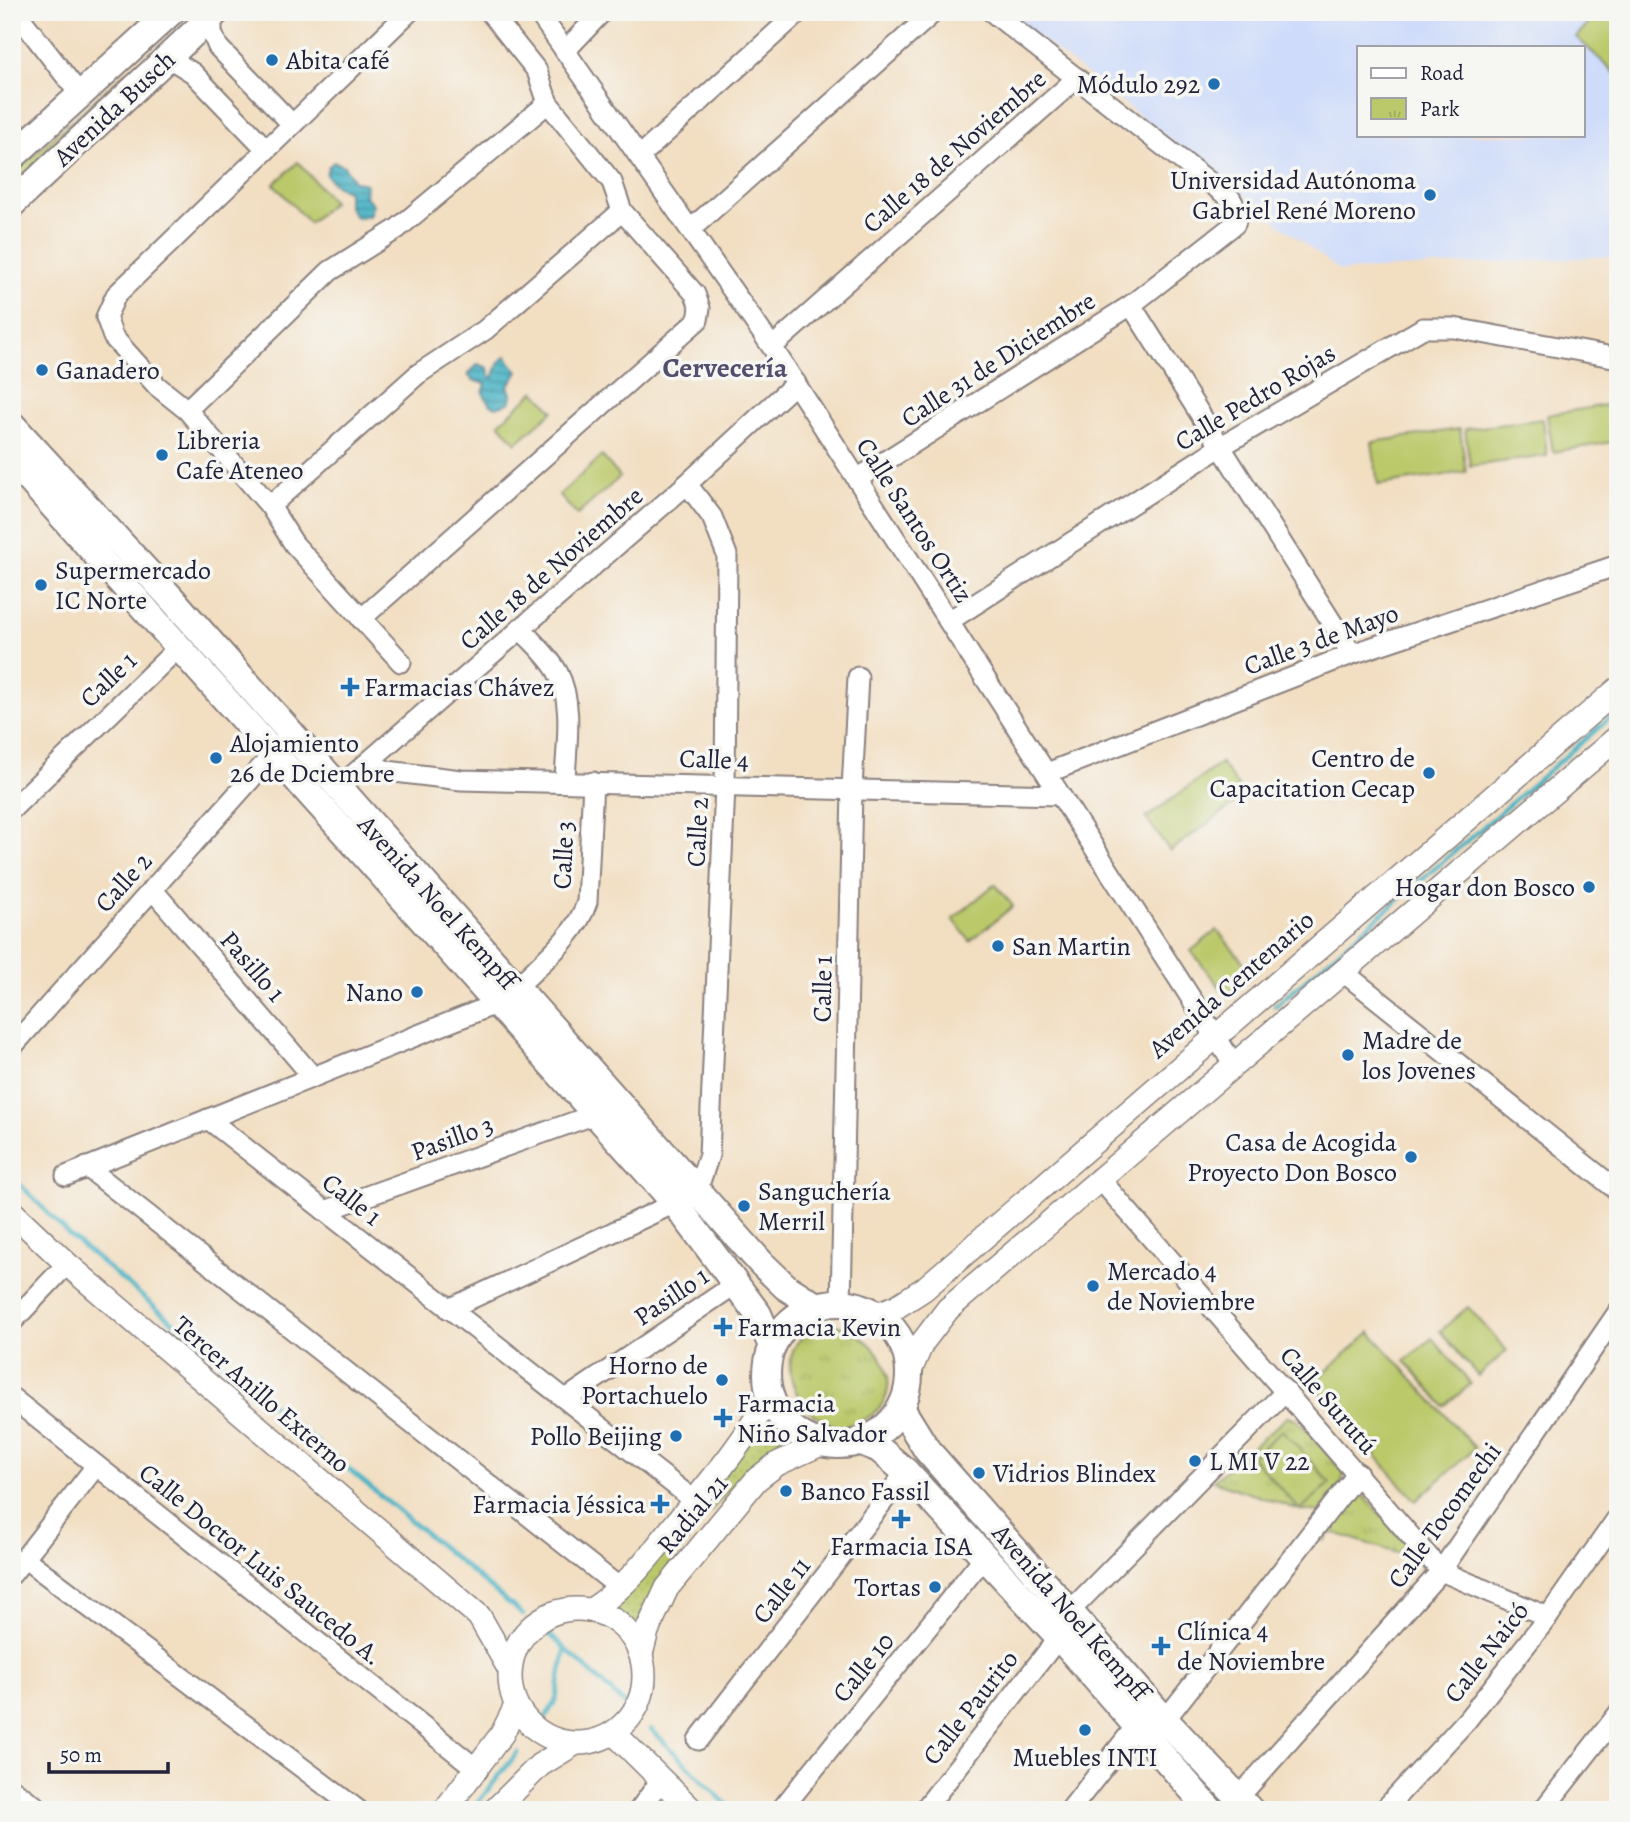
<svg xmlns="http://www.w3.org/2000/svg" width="1630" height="1822" font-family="Alegreya,serif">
<defs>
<pattern id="grass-dots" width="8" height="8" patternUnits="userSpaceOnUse" patternTransform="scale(1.75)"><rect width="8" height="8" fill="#bbc96b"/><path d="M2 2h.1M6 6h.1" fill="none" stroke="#a0ac5e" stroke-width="1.8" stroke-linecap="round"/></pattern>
<pattern id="park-tufts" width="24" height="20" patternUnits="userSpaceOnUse" patternTransform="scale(1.75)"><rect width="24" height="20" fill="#bbc96b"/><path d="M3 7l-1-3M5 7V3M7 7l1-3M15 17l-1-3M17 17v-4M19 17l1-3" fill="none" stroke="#a0ac5e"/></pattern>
<pattern id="water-rules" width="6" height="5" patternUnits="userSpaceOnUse" patternTransform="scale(1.75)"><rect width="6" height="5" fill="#47b2c4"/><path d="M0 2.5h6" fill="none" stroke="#3b90a0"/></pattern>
</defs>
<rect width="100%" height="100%" fill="#f6f6f2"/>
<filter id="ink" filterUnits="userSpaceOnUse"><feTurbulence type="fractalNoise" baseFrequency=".0143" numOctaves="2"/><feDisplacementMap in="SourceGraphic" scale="14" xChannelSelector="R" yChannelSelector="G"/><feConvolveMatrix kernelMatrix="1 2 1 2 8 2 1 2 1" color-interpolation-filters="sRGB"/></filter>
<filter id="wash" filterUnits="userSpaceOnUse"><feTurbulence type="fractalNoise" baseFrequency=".00686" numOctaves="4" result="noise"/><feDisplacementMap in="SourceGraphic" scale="28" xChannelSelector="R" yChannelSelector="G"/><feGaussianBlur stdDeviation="1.57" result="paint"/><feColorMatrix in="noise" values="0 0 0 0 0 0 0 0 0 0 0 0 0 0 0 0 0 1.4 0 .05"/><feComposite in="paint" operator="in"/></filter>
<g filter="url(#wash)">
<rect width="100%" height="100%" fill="#f2dec1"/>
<path fill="#cedbfa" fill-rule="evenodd" d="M1006 12H1618V256L1340 271ZM1359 47H1583V135H1359Z"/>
<g fill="url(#grass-dots)" stroke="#6e7653" stroke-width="2">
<polygon points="126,72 131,77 12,189 12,175"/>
<path d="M767 1419 791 1444C741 1455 654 1581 636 1628L608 1607Z"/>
</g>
<g fill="url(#park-tufts)" stroke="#6e7653" stroke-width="2">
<path d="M831 1324C894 1337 917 1416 838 1427 786 1412 766 1335 831 1324Z"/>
<polygon points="1287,1417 1297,1419 1344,1473 1341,1485 1319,1512 1300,1510 1213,1481"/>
<polygon points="1359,1490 1426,1567 1420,1566 1419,1560 1341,1535 1330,1533 1324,1541 1316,1536 1353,1492"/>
</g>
<g fill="#bbc96b" stroke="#6e7653" stroke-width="2">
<polygon points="1598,12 1618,12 1618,76 1576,37"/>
<polygon points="298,162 333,202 309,223 274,184"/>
<polygon points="535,391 553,411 516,443 499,423"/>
<polygon points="1617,403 1618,441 1553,452 1547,415"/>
<polygon points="1543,419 1547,456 1470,466 1465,429"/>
<polygon points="1460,429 1466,472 1378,485 1372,442"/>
<polygon points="602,456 620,477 577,515 559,495"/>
<polygon points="1221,763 1245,796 1170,851 1146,818"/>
<polygon points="995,884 1013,906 970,941 953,919"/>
<polygon points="1217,930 1254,975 1227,996 1191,951"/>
<polygon points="1468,1307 1507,1351 1478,1376 1440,1331"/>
<polygon points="1370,1332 1475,1448 1416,1501 1312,1384"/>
<polygon points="1432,1338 1471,1384 1444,1406 1405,1361"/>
<polygon points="1282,1430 1330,1483 1300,1510 1252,1457"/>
</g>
<g fill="url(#water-rules)" stroke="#346a80" stroke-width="2">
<polygon points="334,162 344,166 354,181 366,184 365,196 373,204 369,216 356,218 348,205 348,192 334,184 326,175 328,167"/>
<polygon points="506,356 518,372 508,386 512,397 509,403 496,407 490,404 483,393 486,384 473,380 468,375 478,364 488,368 489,375 493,378 499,362"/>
</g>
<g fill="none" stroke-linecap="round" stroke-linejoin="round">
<g stroke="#47b2c4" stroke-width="4.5">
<polyline points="1275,1006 1618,711"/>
<polyline points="12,1176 70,1236 523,1615"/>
<polyline points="548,1633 628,1707"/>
<polyline points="543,1722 556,1700 565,1649"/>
<polyline points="651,1729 732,1810"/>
<polyline points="472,1810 518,1752"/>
</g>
</g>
</g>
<g filter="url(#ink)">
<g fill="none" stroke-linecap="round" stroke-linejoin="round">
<defs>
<g id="minor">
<polyline points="16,12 81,96"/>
<polyline points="538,12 772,347 1234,1065"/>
<polyline points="212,16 212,33 218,47 291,123"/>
<polyline points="565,51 602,12"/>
<polyline points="169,58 193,73 265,148"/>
<polyline points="640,156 799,12"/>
<polyline points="691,229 934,12"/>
<polyline points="1131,305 1352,654"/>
<polyline points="772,347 1077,78"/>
<polyline points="187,410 330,271 397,229 548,103"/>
<polyline points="857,479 1131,305 1235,224 1238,213 1231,199 992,12"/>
<polyline points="687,484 712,517 727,555 725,786 709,1155 697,1191"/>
<polyline points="270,506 418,374 485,330 622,211"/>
<polyline points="361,619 698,320 700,308 695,294 622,211 612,182 548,103 537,71 490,12"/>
<polyline points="949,621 1220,447 1423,328 1454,328 1618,358"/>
<path d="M520 628C532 642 550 657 558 673 574 704 566 747 565 781"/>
<polyline points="401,662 294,544 270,506 187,410 157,386 113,337 106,317 116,295 409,12"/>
<polyline points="369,763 387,771 461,780 1060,795"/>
<polyline points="1047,773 1352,654 1618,565"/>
<polyline points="337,789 687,484 796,383"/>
<polyline points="12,809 180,646"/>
<polyline points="152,889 313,1077"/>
<polyline points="1342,971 1618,1191"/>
<path d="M515 989C540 963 576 937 587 902L593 782"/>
<polyline points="12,1047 274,753"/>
<polyline points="208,1119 695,1501"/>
<polyline points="87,1167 620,1588"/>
<polyline points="66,1176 498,1003"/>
<polyline points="1099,1178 1441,1571 1548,1617"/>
<polyline points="325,1211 596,1114"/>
<polyline points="841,1303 852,789 858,677"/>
<polyline points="449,1309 675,1203"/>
<polyline points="12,1322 67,1264"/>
<polyline points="12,1398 478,1770"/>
<polyline points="566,1399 737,1283"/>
<polyline points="24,1558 358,1810"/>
<polyline points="12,1574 96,1466"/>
<polyline points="1071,1610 1286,1391"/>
<polyline points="1165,1720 1358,1473"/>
<polyline points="698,1740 906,1472"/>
<polyline points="12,1789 41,1810"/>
<polyline points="1239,1797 1441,1571 1618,1312"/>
<polyline points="639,1810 661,1780"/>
<polyline points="781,1810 985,1556"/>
<polyline points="924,1810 1059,1637"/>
<polyline points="1070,1810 1136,1726"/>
<polyline points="1384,1810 1467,1720 1548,1617 1618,1517"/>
<polyline points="1543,1810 1618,1714"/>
</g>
<g id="tertiary">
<polyline points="12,1212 67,1264 479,1616 510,1670"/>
<polyline points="877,1314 896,1307 924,1289 1618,689"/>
<polyline points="910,1371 922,1343 948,1309 1618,737"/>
<circle cx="577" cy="1676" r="67"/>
<path d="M591 1610C628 1587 654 1550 681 1517 714 1477 746 1440 770 1394"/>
<polyline points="641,1654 647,1631 667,1588 757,1479 777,1464 823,1443"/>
<polyline points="614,1733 692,1810"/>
<polyline points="445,1810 502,1734 516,1706"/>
<polyline points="495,1810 540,1765 574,1744"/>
</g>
<g id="secondary">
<polyline points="12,157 171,12"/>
<polyline points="12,204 216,12"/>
<polyline points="12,425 172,599 761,1263 786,1287 816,1306"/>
<polyline points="12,460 675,1203 758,1314 772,1346"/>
<circle cx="838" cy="1374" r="71"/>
<polyline points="901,1408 927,1450 1165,1720 1250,1810"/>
<polyline points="859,1441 879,1449 906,1472 1059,1637 1210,1810"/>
</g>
</defs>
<use href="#minor" stroke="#8a807e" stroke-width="23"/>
<use href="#tertiary" stroke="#8a807e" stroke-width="26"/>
<use href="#secondary" stroke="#8a807e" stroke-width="30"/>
<use href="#minor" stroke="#fff" stroke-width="19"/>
<use href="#tertiary" stroke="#fff" stroke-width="23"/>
<use href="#secondary" stroke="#fff" stroke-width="26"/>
</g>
</g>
<g fill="#1f6fb2" stroke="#f6f6f2" stroke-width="2.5">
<circle cx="272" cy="60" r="7"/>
<circle cx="1214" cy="84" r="7"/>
<circle cx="1430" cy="195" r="7"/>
<circle cx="42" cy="370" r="7"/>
<circle cx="162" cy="455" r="7"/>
<circle cx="41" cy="585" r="7"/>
<path d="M346.5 676.5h7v7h7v7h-7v7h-7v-7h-7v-7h7z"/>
<circle cx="216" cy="758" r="7"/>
<circle cx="1429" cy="773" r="7"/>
<circle cx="1589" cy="887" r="7"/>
<circle cx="998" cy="946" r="7"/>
<circle cx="417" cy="992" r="7"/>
<circle cx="1348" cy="1055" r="7"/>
<circle cx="1411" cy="1157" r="7"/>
<circle cx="744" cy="1206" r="7"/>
<circle cx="1093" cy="1286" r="7"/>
<path d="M719.5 1316.5h7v7h7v7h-7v7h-7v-7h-7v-7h7z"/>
<circle cx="722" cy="1380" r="7"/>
<path d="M719.5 1407.5h7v7h7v7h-7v7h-7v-7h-7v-7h7z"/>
<circle cx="676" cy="1436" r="7"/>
<circle cx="1195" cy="1461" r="7"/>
<circle cx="979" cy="1473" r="7"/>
<circle cx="786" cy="1491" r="7"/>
<path d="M656.5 1493.5h7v7h7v7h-7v7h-7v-7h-7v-7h7z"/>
<path d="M897.5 1508.5h7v7h7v7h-7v7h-7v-7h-7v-7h7z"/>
<circle cx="935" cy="1587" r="7"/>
<path d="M1157.5 1635.5h7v7h7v7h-7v7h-7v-7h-7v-7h7z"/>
<circle cx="1085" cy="1730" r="7"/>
</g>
<g text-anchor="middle" stroke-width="7" stroke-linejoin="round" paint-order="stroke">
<g font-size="26" fill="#22223b" stroke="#f6f6f2" text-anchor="start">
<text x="286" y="69">Abita café</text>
<text x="1200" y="93" text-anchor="end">Módulo 292</text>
<text x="1416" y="189" text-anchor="end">Universidad Autónoma<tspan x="1416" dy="30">Gabriel René Moreno</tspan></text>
<text x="56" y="379">Ganadero</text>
<text x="176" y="449">Libreria<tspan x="176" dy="30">Cafe Ateneo</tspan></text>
<text x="55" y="579">Supermercado<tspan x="55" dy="30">IC Norte</tspan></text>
<text x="364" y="696">Farmacias Chávez</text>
<text x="230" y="752">Alojamiento<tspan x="230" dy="30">26 de Dciembre</tspan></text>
<text x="1415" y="767" text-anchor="end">Centro de<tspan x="1415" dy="30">Capacitation Cecap</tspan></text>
<text x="1575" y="896" text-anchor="end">Hogar don Bosco</text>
<text x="1012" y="955">San Martin</text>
<text x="403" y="1001" text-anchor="end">Nano</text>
<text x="1362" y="1049">Madre de<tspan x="1362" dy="30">los Jovenes</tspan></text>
<text x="1397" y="1151" text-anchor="end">Casa de Acogida<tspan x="1397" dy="30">Proyecto Don Bosco</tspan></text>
<text x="758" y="1200">Sanguchería<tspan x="758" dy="30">Merril</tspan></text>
<text x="1107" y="1280">Mercado 4<tspan x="1107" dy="30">de Noviembre</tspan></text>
<text x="737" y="1336">Farmacia Kevin</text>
<text x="708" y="1374" text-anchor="end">Horno de<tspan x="708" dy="30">Portachuelo</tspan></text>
<text x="737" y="1412">Farmacia<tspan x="737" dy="30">Niño Salvador</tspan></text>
<text x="662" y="1445" text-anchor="end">Pollo Beijing</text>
<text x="1209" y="1470">L MI V 22</text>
<text x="993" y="1482">Vidrios Blindex</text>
<text x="800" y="1500">Banco Fassil</text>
<text x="646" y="1513" text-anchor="end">Farmacia Jéssica</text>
<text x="901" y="1555" text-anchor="middle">Farmacia ISA</text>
<text x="921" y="1596" text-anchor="end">Tortas</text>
<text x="1177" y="1640">Clínica 4<tspan x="1177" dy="30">de Noviembre</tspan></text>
<text x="1085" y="1766" text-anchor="middle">Muebles INTI</text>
</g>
<g font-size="26" fill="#22223b" stroke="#f6f6f2">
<text transform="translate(114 108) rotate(-43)" y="9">Avenida Busch</text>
<text transform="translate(954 151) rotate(-41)" y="9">Calle 18 de Noviembre</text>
<text transform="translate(998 359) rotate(-33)" y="9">Calle 31 de Diciembre</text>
<text transform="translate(1255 397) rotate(-31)" y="9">Calle Pedro Rojas</text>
<text transform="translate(915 520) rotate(57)" y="9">Calle Santos Ortiz</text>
<text transform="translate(551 568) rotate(-41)" y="9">Calle 18 de Noviembre</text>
<text transform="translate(1321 639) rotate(-20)" y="9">Calle 3 de Mayo</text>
<text transform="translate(108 679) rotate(-44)" y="9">Calle 1</text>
<text transform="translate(714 759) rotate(2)" y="9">Calle 4</text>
<text transform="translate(697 832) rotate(-87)" y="9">Calle 2</text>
<text transform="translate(563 855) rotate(-87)" y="9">Calle 3</text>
<text transform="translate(123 882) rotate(-48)" y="9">Calle 2</text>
<text transform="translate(438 902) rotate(48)" y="9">Avenida Noel Kempff</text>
<text transform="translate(253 966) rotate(49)" y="9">Pasillo 1</text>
<text transform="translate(1231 984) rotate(-41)" y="9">Avenida Centenario</text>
<text transform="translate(822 989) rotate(-89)" y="9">Calle 1</text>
<text transform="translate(452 1138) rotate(-20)" y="9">Pasillo 3</text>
<text transform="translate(352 1199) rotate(38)" y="9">Calle 1</text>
<text transform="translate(671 1296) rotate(-34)" y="9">Pasillo 1</text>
<text transform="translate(262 1394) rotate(41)" y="9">Tercer Anillo Externo</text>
<text transform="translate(1329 1400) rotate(49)" y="9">Calle Surutú</text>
<text transform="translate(692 1514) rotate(-50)" y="9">Radial 21</text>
<text transform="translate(1444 1515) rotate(-54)" y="9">Calle Tocomechi</text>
<text transform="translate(261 1564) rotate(39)" y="9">Calle Doctor Luis Saucedo A.</text>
<text transform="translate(781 1590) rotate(-52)" y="9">Calle 11</text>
<text transform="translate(1071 1612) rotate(49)" y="9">Avenida Noel Kempff</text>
<text transform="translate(1486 1652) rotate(-52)" y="9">Calle Naicó</text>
<text transform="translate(863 1667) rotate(-51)" y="9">Calle 10</text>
<text transform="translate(970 1707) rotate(-52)" y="9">Calle Paurito</text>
</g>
<g font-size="28" font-weight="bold" fill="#544f6e" stroke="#f6f6f2">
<text x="725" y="377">Cervecería</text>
</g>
</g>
<rect width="1630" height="1822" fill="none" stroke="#f6f6f2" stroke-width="42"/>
<rect x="1357" y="46" width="228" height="91" fill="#f6f6f2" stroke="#a1a1a9" stroke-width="2"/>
<rect x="1371" y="68" width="35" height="10" fill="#ffffff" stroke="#a1a1a9" stroke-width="2"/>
<text x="1420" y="80" font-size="21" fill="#22223b">Road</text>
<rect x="1371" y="98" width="35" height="21" fill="url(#park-tufts)" stroke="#a1a1a9" stroke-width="2"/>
<text x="1420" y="116" font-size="21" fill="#22223b">Park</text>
<path d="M49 1762v10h119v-10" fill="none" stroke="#22223b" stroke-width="3.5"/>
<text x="60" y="1762" font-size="21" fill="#22223b" stroke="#f6f6f2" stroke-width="5" paint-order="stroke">50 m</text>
</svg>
